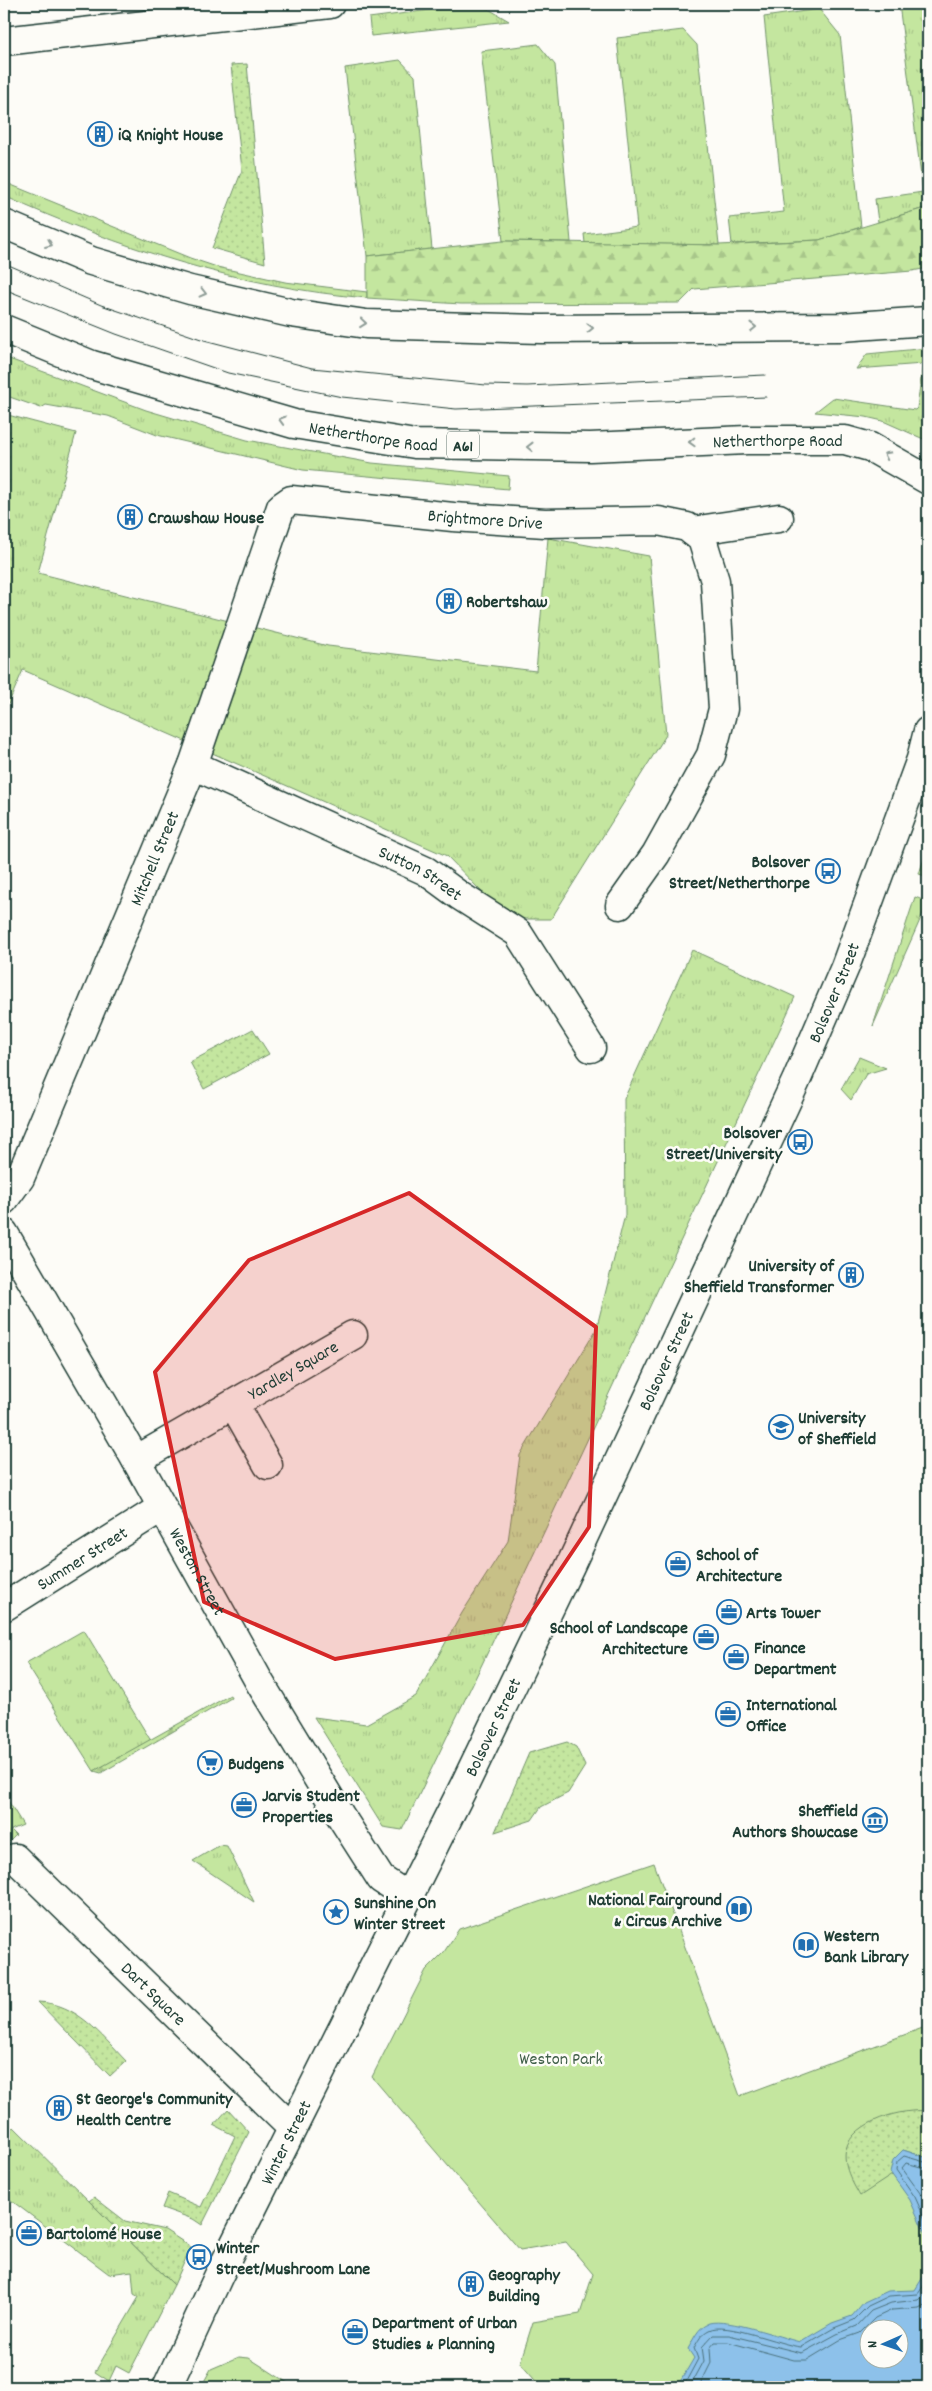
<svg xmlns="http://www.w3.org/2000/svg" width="932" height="2391" font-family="Dekko,sans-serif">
<defs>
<pattern id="grass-tufts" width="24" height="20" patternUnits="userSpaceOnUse" patternTransform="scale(1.25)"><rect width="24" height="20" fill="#c4e69f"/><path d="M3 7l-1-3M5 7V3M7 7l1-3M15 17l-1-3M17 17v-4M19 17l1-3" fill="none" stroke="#a8c68a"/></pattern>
<pattern id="forest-firs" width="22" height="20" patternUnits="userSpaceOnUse" patternTransform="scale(1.25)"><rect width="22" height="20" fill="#c4e69f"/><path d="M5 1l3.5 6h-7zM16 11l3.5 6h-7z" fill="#a8c68a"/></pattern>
<pattern id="garden-dots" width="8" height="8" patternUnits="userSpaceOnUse" patternTransform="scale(1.25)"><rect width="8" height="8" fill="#c4e69f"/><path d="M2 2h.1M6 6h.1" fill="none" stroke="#a8c68a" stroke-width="1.8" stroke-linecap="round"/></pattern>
</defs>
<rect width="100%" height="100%" fill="#fdfcf7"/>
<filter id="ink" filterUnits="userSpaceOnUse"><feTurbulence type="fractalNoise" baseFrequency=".02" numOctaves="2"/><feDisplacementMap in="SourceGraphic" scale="10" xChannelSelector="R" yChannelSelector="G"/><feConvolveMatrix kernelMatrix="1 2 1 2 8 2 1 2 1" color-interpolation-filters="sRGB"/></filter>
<g filter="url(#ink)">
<g fill="url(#grass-tufts)" stroke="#72926a">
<polygon points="899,4 928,4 928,207 878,222 875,199 923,192"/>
<polygon points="468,5 485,7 509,21 371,36 369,18"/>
<polygon points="819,9 840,35 861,227 819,240 732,244 729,218 784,212 764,17"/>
<polygon points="683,30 697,45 719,245 585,243 584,234 637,227 617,38"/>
<polygon points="538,44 555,65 571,242 503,241 481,51"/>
<polygon points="400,60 415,76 432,249 367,256 345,68"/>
<path d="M4 182 190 258 217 267 285 282 367 292V298C239 287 120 248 4 196Z"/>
<polygon points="928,348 928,441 883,421 866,417 815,412 833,398 915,410 917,408 923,364 856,369 867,354"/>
<polygon points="4,357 146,410 247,440 372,463 509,476 508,489 303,470 157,435 108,416 46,405 41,408 4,395"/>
<polygon points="4,414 76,433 38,573 328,646 536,671 548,538 649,556 666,735 551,919 508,919 447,856 23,670 4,714"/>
<polygon points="928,846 928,877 919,874"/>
<polygon points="915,897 928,902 873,1026"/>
<polygon points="692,950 795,997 485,1658 402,1830 383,1827 314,1717 366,1724 416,1696 462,1613 508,1541 520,1455 596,1330 625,1215 624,1099"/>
<polygon points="859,1057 886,1068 866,1074 851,1100 841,1089"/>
<polygon points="84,1630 151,1741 94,1771 26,1663"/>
<polygon points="4,1794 23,1825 11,1830 16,1835 4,1847"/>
<polygon points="220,1845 227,1846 254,1902 193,1861"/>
<polygon points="14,2127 174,2285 129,2373 116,2366 109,2381 95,2372 139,2297 134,2294 132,2271 109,2274 4,2195 4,2140"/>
</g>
<g fill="url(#forest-firs)" stroke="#72926a">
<polygon points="928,207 928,268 912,271 694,289 680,303 461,304 367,298 367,256 503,241 719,245 819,240"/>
<polygon points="230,1695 231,1698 101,1773 94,1771"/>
</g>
<g fill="#c4e69f" stroke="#72926a" fill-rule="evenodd">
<path d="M654 1863 740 2096 928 2026V2387H541L520 2363 533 2322 580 2314 593 2274 566 2242 520 2250 372 2077 426 1970 444 1952 459 1929ZM870 2328H900V2358H870Z"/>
<polygon points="239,2357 249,2358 294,2387 201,2387 211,2369"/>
</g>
<g fill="url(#garden-dots)" stroke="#72926a">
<polygon points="247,64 265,263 212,248 242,170 231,65"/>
<polygon points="253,1029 269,1054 204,1089 190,1062"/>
<polygon points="567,1742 576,1747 585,1766 568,1793 541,1807 532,1820 495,1832 529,1753"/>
<path d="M38 2002C77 2003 101 2035 126 2061L110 2076Z"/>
<polygon points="228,2109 249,2132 202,2225 193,2219 162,2208 168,2193 201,2207 235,2136 214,2125"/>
<path d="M928 2111V2158L903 2150 892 2175 860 2196C852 2182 842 2165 846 2149 853 2121 903 2108 928 2111Z"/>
<polygon points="94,2197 125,2221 165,2230 191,2247 174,2285 89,2201"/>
</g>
<g fill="#8dc1ea" stroke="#618ca1" fill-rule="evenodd">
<polygon points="903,2150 928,2158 928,2240 910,2200 890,2172 893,2160"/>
<path d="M928 2269V2387H677L694 2358 688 2349C693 2340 698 2327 709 2323 728 2318 779 2337 800 2342L832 2323 852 2316 864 2302 888 2291 915 2290ZM870 2328H900V2358H870Z"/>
</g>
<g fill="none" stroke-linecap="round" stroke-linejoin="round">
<g stroke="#4b727d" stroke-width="1">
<polyline points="928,2163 904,2156 897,2162 896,2170 915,2197 928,2226"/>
<polyline points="928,2169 906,2163 902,2168 920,2193 928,2211"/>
<path d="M683 2387 698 2359 694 2348C698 2341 701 2334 709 2330 725 2321 780 2345 801 2347L834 2328 854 2320 868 2306 889 2296 918 2294 928 2279"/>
<polyline points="690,2387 704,2361 702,2347 713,2335 729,2335 802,2353 837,2334 857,2326 871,2311 891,2303 918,2300 928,2291"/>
<polyline points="699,2387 711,2363 710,2348 715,2342 728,2342 794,2360 807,2360 840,2340 860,2333 875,2318 892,2310 919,2308 928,2303"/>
</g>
<defs>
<g id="minor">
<polyline points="4,41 330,4"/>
<polyline points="692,531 779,518"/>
<path id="s1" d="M193 765 426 871 460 896 518 933 591 1048"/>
<path id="s2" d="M4 1200 20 1178 193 765 281 507 291 500 453 517 545 523 658 521 687 527 702 539 715 581 723 709 711 755 656 854 620 905"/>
<path id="s3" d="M4 1233 136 1460 260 1683 340 1815 381 1879 407 1896"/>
<polyline points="234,1405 268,1465"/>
<path id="s4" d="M136 1460 353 1335"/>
<path id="s5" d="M4 1607 161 1508"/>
<path id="s6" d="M15 1858 292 2128"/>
<path id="s7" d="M167 2387 219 2275 464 1786 570 1566 796 1081 845 967 921 759 928 731"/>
</g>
<g id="highway">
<polyline points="4,224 91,261 190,290 291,313 366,324 541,329 841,327 928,321"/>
<path id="s8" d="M4 329 92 365 294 424 415 444 590 447 747 440H845L870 447 928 480"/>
</g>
</defs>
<use href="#minor" stroke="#1f3d34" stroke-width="31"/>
<use href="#highway" stroke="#1f3d34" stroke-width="31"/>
<use href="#minor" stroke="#fdfcf7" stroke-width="28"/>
<use href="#highway" stroke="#fdfcf7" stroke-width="28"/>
<g stroke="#1f3d34" stroke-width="1">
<polyline points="4,263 101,305 204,340 312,368 486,385 527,386 765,375"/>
<polyline points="4,289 116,334 228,373 342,397 456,409 766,397"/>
</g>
</g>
<defs><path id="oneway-chevron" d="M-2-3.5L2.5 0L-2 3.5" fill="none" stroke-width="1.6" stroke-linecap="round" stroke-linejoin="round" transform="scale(1.25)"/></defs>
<g stroke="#8e9c96">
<use href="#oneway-chevron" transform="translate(49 244) rotate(23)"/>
<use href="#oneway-chevron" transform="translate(203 293) rotate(14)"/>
<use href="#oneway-chevron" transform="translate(363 323) rotate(6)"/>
<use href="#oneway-chevron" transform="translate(753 327) rotate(-1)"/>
<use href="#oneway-chevron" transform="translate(590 328) rotate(-1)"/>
<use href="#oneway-chevron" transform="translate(282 420) rotate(-164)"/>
<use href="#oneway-chevron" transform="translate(692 442) rotate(178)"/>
<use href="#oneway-chevron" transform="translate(530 447) rotate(-179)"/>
<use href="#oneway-chevron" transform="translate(887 455) rotate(-153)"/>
</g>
</g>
<path fill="#d62828" fill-opacity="0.2" stroke="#d62828" stroke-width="4" stroke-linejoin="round" d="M409 1193 596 1327 589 1527 523 1625 335 1659 204 1602 155 1372 249 1260Z"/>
<defs>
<symbol id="building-ring" viewBox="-11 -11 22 22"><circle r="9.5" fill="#fdfcf7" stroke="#1f6fb2" stroke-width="1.5"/><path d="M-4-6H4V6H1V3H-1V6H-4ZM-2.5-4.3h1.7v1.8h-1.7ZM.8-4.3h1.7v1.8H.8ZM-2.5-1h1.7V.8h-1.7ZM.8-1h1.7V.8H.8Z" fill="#1f6fb2"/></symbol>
<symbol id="bus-ring" viewBox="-11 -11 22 22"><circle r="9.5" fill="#fdfcf7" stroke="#1f6fb2" stroke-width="1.5"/><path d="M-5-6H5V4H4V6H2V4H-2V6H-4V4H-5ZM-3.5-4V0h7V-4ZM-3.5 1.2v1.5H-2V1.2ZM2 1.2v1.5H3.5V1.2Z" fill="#1f6fb2"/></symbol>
<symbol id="university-ring" viewBox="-11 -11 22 22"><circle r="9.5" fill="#fdfcf7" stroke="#1f6fb2" stroke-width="1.5"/><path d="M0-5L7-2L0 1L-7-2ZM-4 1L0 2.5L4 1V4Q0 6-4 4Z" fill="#1f6fb2"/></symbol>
<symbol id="office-ring" viewBox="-11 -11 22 22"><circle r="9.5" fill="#fdfcf7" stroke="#1f6fb2" stroke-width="1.5"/><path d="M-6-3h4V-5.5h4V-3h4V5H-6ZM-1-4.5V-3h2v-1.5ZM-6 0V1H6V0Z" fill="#1f6fb2"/></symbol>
<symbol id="supermarket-ring" viewBox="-11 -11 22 22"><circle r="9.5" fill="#fdfcf7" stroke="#1f6fb2" stroke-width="1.5"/><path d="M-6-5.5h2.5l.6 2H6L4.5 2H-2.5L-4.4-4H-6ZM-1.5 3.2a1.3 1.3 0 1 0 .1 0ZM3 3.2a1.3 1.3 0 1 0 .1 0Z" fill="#1f6fb2"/></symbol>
<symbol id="museum-ring" viewBox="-11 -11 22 22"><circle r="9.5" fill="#fdfcf7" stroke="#1f6fb2" stroke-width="1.5"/><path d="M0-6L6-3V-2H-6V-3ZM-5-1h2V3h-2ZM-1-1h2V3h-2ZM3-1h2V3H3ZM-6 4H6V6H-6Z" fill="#1f6fb2"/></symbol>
<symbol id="library-ring" viewBox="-11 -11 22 22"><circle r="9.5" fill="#fdfcf7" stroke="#1f6fb2" stroke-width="1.5"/><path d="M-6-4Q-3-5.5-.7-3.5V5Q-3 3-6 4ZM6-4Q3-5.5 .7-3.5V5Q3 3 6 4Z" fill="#1f6fb2"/></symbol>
<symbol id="sight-ring" viewBox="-11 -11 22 22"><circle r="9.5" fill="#fdfcf7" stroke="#1f6fb2" stroke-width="1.5"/><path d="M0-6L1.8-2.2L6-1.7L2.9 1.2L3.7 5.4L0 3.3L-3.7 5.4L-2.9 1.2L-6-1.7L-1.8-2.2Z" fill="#1f6fb2"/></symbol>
</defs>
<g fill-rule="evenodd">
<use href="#building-ring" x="86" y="120" width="28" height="28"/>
<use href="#building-ring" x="116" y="503" width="28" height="28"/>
<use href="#building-ring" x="435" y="587" width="28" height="28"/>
<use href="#bus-ring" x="814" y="857" width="28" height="28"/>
<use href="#bus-ring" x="786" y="1128" width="28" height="28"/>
<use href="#building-ring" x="837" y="1261" width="28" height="28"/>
<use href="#university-ring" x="767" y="1413" width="28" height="28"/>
<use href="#office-ring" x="664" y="1550" width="28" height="28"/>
<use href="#office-ring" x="715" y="1598" width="28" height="28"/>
<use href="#office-ring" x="692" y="1623" width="28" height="28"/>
<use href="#office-ring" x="722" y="1643" width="28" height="28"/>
<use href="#office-ring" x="714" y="1700" width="28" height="28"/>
<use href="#supermarket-ring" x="196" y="1749" width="28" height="28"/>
<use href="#office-ring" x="230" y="1791" width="28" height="28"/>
<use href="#museum-ring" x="861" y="1806" width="28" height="28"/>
<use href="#library-ring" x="725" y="1895" width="28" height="28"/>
<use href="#sight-ring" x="322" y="1898" width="28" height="28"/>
<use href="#library-ring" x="792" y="1931" width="28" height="28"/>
<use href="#building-ring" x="45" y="2094" width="28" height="28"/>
<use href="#office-ring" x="15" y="2219" width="28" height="28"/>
<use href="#bus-ring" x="185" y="2243" width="28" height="28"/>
<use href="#building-ring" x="457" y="2270" width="28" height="28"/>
<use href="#office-ring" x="341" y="2318" width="28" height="28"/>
</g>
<g text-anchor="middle" stroke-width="5" stroke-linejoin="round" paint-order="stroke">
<rect fill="#fdfcf7" stroke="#62766e" stroke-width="1" x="447" y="431.5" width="32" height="27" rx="4"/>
<g font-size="16" font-weight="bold" fill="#1f3d34">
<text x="463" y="451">A61</text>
</g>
<g font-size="18" font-weight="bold" fill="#1f3d34" stroke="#fdfcf7" text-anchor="start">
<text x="118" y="140">iQ Knight House</text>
<text x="148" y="523">Crawshaw House</text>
<text x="466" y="607">Robertshaw</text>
<text x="810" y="867" text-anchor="end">Bolsover<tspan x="810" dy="21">Street/Netherthorpe</tspan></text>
<text x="782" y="1138" text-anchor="end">Bolsover<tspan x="782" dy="21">Street/University</tspan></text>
<text x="834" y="1271" text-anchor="end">University of<tspan x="834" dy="21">Sheffield Transformer</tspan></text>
<text x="798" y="1423">University<tspan x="798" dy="21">of Sheffield</tspan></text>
<text x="696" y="1560">School of<tspan x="696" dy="21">Architecture</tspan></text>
<text x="746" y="1618">Arts Tower</text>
<text x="688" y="1633" text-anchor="end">School of Landscape<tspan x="688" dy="21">Architecture</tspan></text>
<text x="754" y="1653">Finance<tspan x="754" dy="21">Department</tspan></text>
<text x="746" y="1710">International<tspan x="746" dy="21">Office</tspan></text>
<text x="228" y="1769">Budgens</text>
<text x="262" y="1801">Jarvis Student<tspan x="262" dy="21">Properties</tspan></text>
<text x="858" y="1816" text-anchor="end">Sheffield<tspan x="858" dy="21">Authors Showcase</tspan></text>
<text x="722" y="1905" text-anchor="end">National Fairground<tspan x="722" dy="21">&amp; Circus Archive</tspan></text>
<text x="354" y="1908">Sunshine On<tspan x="354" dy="21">Winter Street</tspan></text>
<text x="824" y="1941">Western<tspan x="824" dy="21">Bank Library</tspan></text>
<text x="76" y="2104">St George's Community<tspan x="76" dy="21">Health Centre</tspan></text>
<text x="46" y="2239">Bartolomé House</text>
<text x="216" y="2253">Winter<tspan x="216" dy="21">Street/Mushroom Lane</tspan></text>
<text x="488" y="2280">Geography<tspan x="488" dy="21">Building</tspan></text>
<text x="372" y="2328">Department of Urban<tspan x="372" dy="21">Studies &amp; Planning</tspan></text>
</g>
<g font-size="18" fill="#1f3d34" stroke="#fdfcf7">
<text dy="6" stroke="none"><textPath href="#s8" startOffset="386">Netherthorpe Road</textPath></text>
<text dy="6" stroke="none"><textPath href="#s8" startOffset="791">Netherthorpe Road</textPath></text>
<text dy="6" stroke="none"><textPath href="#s2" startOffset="955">Brightmore Drive</textPath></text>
<text dy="6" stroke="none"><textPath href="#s2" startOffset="374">Mitchell Street</textPath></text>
<text dy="6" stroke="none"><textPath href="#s1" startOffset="252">Sutton Street</textPath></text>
<text dy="6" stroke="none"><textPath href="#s7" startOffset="1546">Bolsover Street</textPath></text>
<text dy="6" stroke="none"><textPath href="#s7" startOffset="1141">Bolsover Street</textPath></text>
<text dy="6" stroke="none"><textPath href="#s4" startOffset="181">Yardley Square</textPath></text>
<text dy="6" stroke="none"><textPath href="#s5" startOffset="92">Summer Street</textPath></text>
<text dy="6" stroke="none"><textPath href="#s3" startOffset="390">Weston Street</textPath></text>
<text dy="6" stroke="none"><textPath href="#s7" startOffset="736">Bolsover Street</textPath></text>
<text dy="6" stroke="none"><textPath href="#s6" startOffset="194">Dart Square</textPath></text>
<text dy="6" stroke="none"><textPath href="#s7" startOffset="272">Winter Street</textPath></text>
</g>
<g font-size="18" fill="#405f49" stroke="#fdfcf7">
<text x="561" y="2064">Weston Park</text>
</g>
</g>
<rect width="932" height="2391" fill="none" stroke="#fdfcf7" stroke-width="20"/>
<rect x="10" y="10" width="912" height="2371" fill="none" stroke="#1f3d34" stroke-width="2" filter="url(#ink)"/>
<g transform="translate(884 2344) rotate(268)"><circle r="24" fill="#fdfcf7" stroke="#a4b0a9"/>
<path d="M0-4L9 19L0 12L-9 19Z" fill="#1f6fb2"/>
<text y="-8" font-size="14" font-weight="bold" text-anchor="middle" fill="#1f3d34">N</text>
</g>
</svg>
